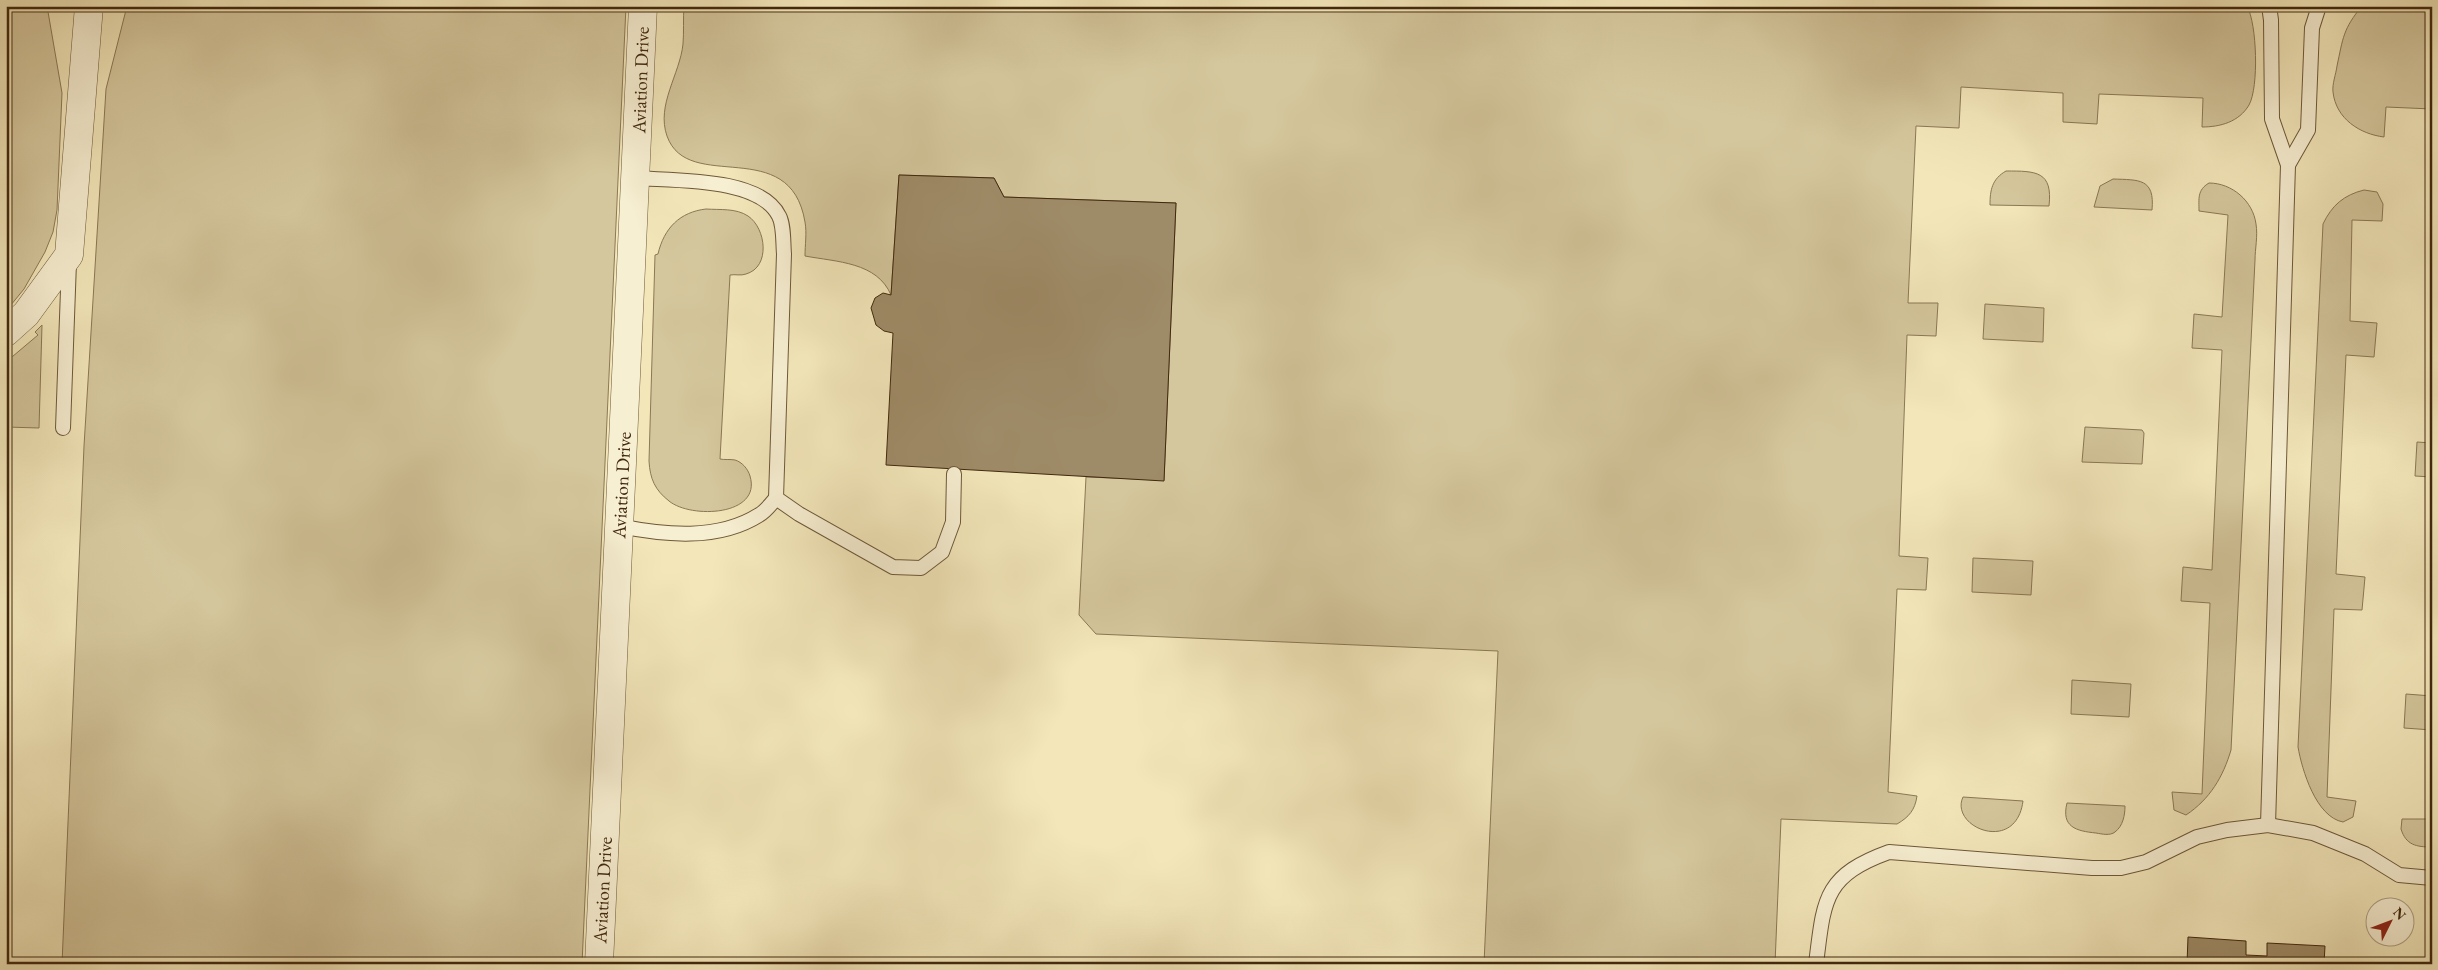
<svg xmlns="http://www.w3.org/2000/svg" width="2438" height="970" font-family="'EB Garamond',serif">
<rect width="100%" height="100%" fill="#f3e7ba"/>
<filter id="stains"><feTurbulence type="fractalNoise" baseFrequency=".004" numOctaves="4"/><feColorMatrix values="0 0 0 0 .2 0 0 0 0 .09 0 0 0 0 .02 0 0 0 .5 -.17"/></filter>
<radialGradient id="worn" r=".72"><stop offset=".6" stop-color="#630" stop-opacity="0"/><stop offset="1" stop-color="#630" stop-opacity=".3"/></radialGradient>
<g fill="#d5c79d" stroke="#8b7856">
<polygon points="6,6 47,6 62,93 57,210 53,232 45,252 24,289 6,311"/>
<polygon points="127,6 626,6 582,964 62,964 84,446 106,89"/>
<path d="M684 6H2247C2257 24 2259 87 2249 105 2239 122 2220 127 2202 127L2203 98 2099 94 2097 124 2063 122V93L1961 87 1959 128 1916 126 1908 303H1938L1936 336 1907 335 1899 556 1928 558 1926 590 1897 589 1888 792 1917 796C1915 810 1909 817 1897 824L1781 819 1775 964H1484L1498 651 1096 634 1079 615 1086 477 1164 480 1176 203 1004 197 994 178 899 175 891 295C877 262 837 262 805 256 805 245 807 233 805 222 790 133 688 195 667 136 656 105 680 74 683 44 684 32 683 19 684 6Z"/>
<path d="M2362 6H2432V109L2386 107 2384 137C2360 134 2336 119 2333 92 2332 84 2336 74 2337 66 2343 38 2343 29 2362 6Z"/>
<path d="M2006 171C2036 171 2053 171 2049 206L1990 205C1990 190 1992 179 2006 171Z"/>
<path d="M2113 179C2139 180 2155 178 2152 210L2094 207 2100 186Z"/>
<path d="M2209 183C2232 183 2253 201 2256 224 2258 236 2255 249 2255 260L2231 750C2223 777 2210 799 2186 815L2174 810 2172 792 2202 794 2210 603 2181 601 2183 567 2212 570 2222 350 2192 348 2194 314 2222 317 2228 215 2199 211C2199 199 2197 190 2209 183Z"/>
<path d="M2364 190 2377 192 2383 204 2382 221 2352 220 2350 321 2377 323 2374 357 2346 355 2336 574 2365 577 2362 610 2334 609 2327 797 2356 801 2353 817 2343 822C2316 817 2302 770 2298 747L2323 224C2332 205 2344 195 2364 190Z"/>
<path d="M706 209C720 210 736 208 748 216 766 228 771 267 746 274 741 276 735 274 730 275L720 459C724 460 730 459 735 460 742 462 748 469 750 476 762 516 691 519 669 501 655 490 650 479 649 461L655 255 658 254C664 228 680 212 706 209Z"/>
<polygon points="1985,304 2044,308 2043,342 1983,339"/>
<polygon points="42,325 39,428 6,427 6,362 38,335 35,332"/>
<polygon points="2085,427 2142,430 2144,433 2142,464 2082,462"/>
<polygon points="2417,442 2432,443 2432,477 2415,476"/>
<polygon points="1973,558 2033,561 2031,595 1972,592"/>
<polygon points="2072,680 2131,684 2129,717 2071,714"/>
<polygon points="2406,694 2432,696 2432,730 2404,728"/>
<path d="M1963 797 2023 801C2016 855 1949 827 1963 797Z"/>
<path d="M2067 803 2125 806C2125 815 2123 826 2115 832 2110 836 2102 834 2096 833 2076 831 2061 827 2067 803Z"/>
<path d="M2402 819H2432V847C2416 847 2406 845 2401 829Z"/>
</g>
<g fill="#9e8b67" stroke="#41280e">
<polygon points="899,175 994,178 1004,197 1176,203 1164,481 886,465 893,333 884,331 876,325 871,308 875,298 883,293 891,295"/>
<polygon points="2188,937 2246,941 2246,955 2267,956 2267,943 2325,946 2324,964 2187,964"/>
<polygon points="2056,961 2152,964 2056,964"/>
</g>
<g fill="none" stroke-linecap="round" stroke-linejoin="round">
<defs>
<g id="lane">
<polyline points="2288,165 2308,130 2312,28 2319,6"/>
<path d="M635 178C674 181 760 177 779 216 784 225 783 243 784 254L776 498 799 514 893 567 921 568 942 552 953 522 954 474"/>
<polyline points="63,428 69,262"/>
<path d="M619 526C664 535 718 541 759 515 766 511 771 504 776 498"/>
<polyline points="2268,825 2288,165 2272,119 2271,20 2269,6"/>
<path d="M1816 964C1824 900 1823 876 1889 852L2092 868H2121L2146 862 2197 837 2227 830 2268 825 2313 833 2365 854 2399 875 2432 878"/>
</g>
<g id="street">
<polyline points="6,332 26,314 69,255 89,6"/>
<polyline points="599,964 643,6"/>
</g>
</defs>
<use href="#lane" stroke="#6e5839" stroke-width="16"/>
<use href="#street" stroke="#6e5839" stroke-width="29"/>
<use href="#lane" stroke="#f7efd2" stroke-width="14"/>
<use href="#street" stroke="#f7efd2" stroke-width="28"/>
</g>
<g text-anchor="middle" stroke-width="4.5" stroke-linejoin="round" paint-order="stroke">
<g font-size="19" fill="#41280e" stroke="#f7efd2">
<text transform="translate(640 80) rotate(-88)" y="7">Aviation Drive</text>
<text transform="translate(621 485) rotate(-87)" y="7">Aviation Drive</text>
<text transform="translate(602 890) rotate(-87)" y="7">Aviation Drive</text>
</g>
</g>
<rect width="2438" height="970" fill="none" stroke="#f3e7ba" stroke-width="25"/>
<rect x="8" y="8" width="2423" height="955" fill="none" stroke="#41280e" stroke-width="2.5"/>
<rect x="12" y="12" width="2413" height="945" fill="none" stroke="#41280e"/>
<g transform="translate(2390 922) rotate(48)"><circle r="24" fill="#f7efd2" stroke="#ae9f84"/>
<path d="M0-4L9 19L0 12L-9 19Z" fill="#8f2418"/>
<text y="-8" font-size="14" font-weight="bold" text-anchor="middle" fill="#41280e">N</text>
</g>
<rect width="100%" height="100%" filter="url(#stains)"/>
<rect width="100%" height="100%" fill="url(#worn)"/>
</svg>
